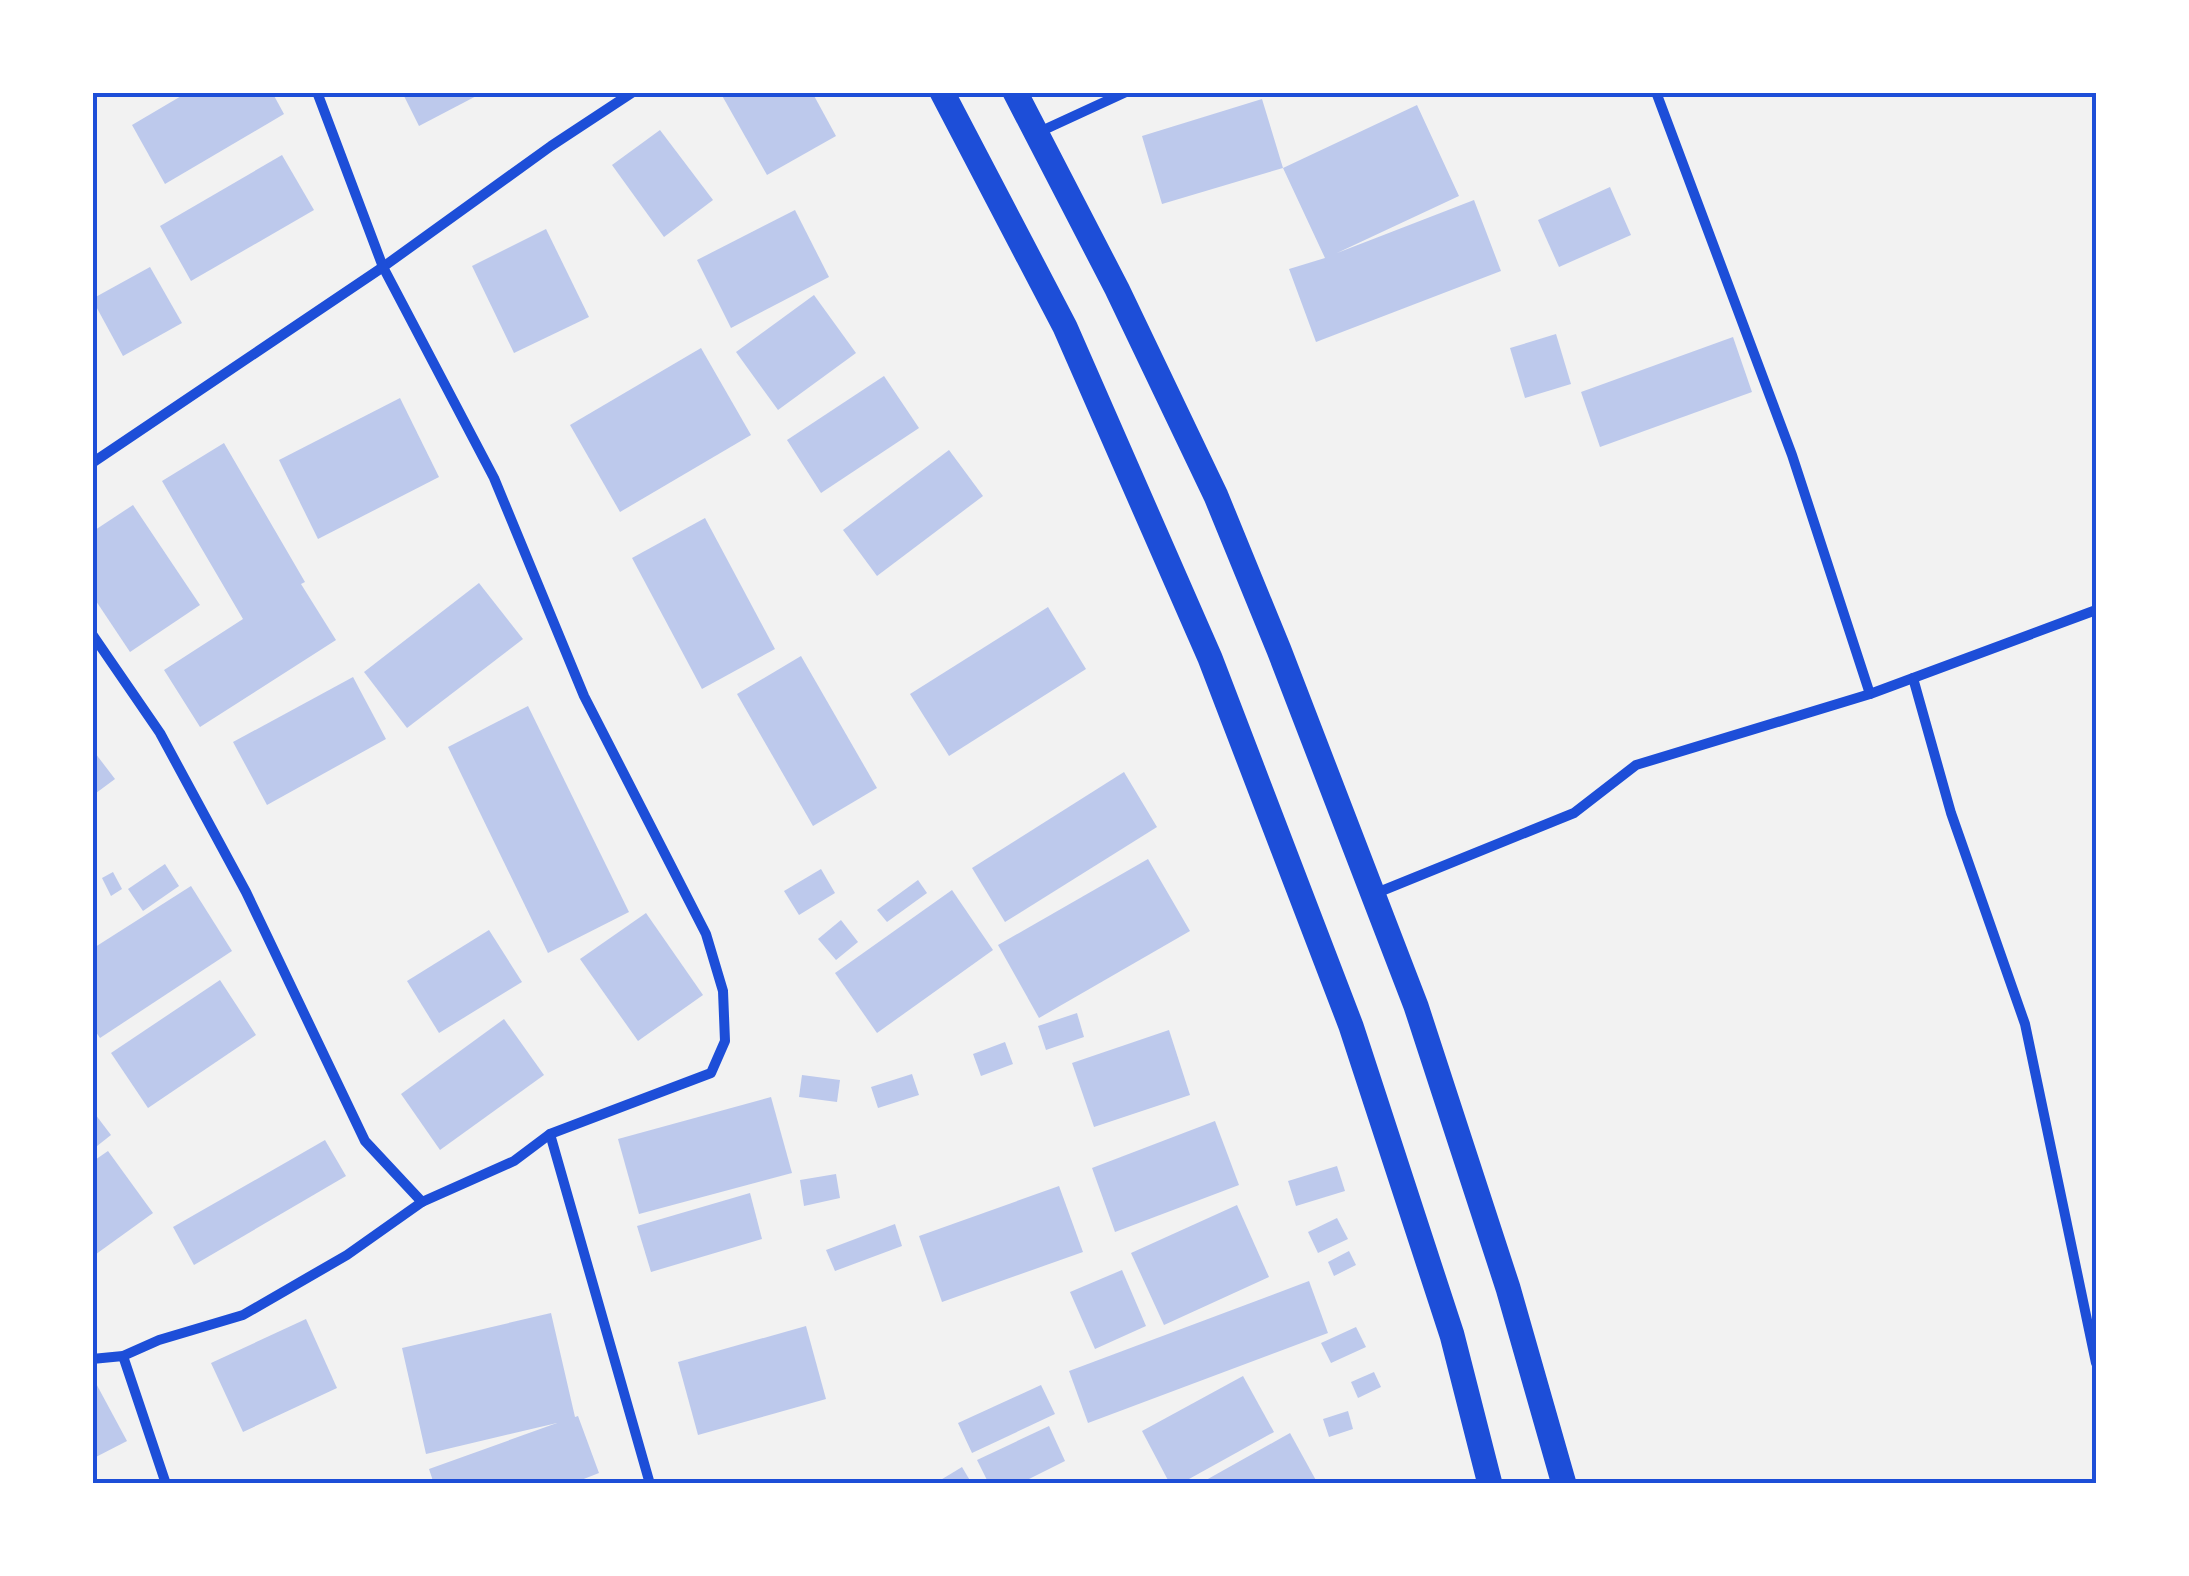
<svg xmlns="http://www.w3.org/2000/svg" width="2189" height="1576" font-family="'Asap Condensed',sans-serif">
<rect width="100%" height="100%" fill="#f2f2f2"/>
<g fill="#bdc9ec">
<polygon points="188,92 272,92 284,114 165,184 132,125"/>
<polygon points="402,92 484,92 419,126"/>
<polygon points="720,92 812,92 836,136 767,175"/>
<polygon points="1262,99 1283,168 1417,105 1459,196 1337,253 1474,200 1501,271 1316,342 1289,269 1325,258 1283,168 1162,204 1142,136"/>
<polygon points="660,130 713,200 664,237 612,165"/>
<polygon points="282,155 314,210 191,281 160,226"/>
<polygon points="1610,187 1631,235 1559,267 1538,220"/>
<polygon points="795,210 829,277 731,328 697,260"/>
<polygon points="546,229 589,317 514,353 472,266"/>
<polygon points="150,267 182,323 123,356 92,299"/>
<polygon points="814,295 856,353 778,410 736,352"/>
<polygon points="1556,334 1571,384 1525,398 1510,348"/>
<polygon points="1733,337 1752,392 1600,447 1581,392"/>
<polygon points="701,348 751,435 620,512 570,425"/>
<polygon points="884,376 919,428 821,493 787,440"/>
<polygon points="400,398 439,477 318,539 279,460"/>
<polygon points="224,443 305,582 301,584 336,640 200,727 164,670 243,619 162,481"/>
<polygon points="949,450 983,496 877,576 843,530"/>
<polygon points="133,505 200,605 130,652 92,595 92,532"/>
<polygon points="705,518 775,649 702,689 632,558"/>
<polygon points="479,583 523,639 407,728 364,672"/>
<polygon points="1048,607 1086,669 949,756 910,694"/>
<polygon points="801,656 877,788 813,826 737,694"/>
<polygon points="353,677 386,739 267,805 233,742"/>
<polygon points="528,706 629,912 548,953 448,747"/>
<polygon points="92,749 115,779 92,796"/>
<polygon points="1124,772 1157,827 1005,922 972,868"/>
<polygon points="1148,859 1190,931 1039,1018 998,945"/>
<polygon points="165,864 179,886 143,911 128,889"/>
<polygon points="821,869 835,893 799,915 784,891"/>
<polygon points="113,872 122,889 111,896 102,878"/>
<polygon points="918,880 927,893 887,922 877,910"/>
<polygon points="191,886 232,951 100,1038 92,1026 92,949"/>
<polygon points="952,890 993,950 877,1033 835,973"/>
<polygon points="646,913 703,995 638,1041 580,959"/>
<polygon points="841,920 858,942 836,960 818,939"/>
<polygon points="489,930 522,982 439,1033 407,981"/>
<polygon points="220,980 256,1035 148,1108 111,1053"/>
<polygon points="1077,1013 1084,1037 1046,1050 1038,1026"/>
<polygon points="504,1019 544,1075 440,1150 401,1094"/>
<polygon points="1169,1030 1190,1095 1094,1127 1072,1063"/>
<polygon points="1005,1042 1013,1064 981,1076 973,1054"/>
<polygon points="912,1074 919,1095 878,1108 871,1087"/>
<polygon points="802,1075 840,1080 837,1102 799,1097"/>
<polygon points="771,1097 792,1173 639,1214 618,1139"/>
<polygon points="92,1110 111,1135 92,1150"/>
<polygon points="1215,1121 1239,1185 1115,1232 1092,1168"/>
<polygon points="325,1140 346,1176 194,1265 173,1227"/>
<polygon points="108,1151 153,1213 92,1257 92,1162"/>
<polygon points="1337,1166 1345,1191 1296,1206 1288,1181"/>
<polygon points="836,1174 840,1198 804,1206 800,1180"/>
<polygon points="1059,1186 1083,1252 942,1302 919,1236"/>
<polygon points="750,1193 762,1239 651,1272 637,1226"/>
<polygon points="1237,1205 1269,1277 1164,1325 1131,1253"/>
<polygon points="1337,1218 1348,1239 1318,1253 1308,1232"/>
<polygon points="895,1224 902,1246 835,1271 826,1250"/>
<polygon points="1349,1251 1356,1265 1334,1276 1328,1262"/>
<polygon points="1122,1270 1146,1326 1095,1349 1070,1292"/>
<polygon points="1309,1281 1328,1333 1088,1423 1069,1371"/>
<polygon points="551,1313 575,1417 578,1416 599,1473 571,1484 434,1484 429,1469 557,1423 426,1454 402,1348"/>
<polygon points="306,1319 337,1388 243,1432 211,1363"/>
<polygon points="806,1326 826,1399 698,1435 678,1362"/>
<polygon points="1356,1327 1366,1347 1331,1363 1321,1343"/>
<polygon points="1374,1372 1381,1387 1358,1398 1351,1382"/>
<polygon points="92,1376 127,1441 92,1459"/>
<polygon points="1243,1376 1274,1432 1180,1484 1170,1484 1142,1431"/>
<polygon points="1041,1385 1055,1414 972,1453 958,1423"/>
<polygon points="1348,1411 1353,1429 1329,1437 1323,1419"/>
<polygon points="1049,1426 1065,1461 1019,1484 989,1484 977,1460"/>
<polygon points="1290,1433 1318,1484 1199,1484"/>
<polygon points="962,1467 972,1484 934,1484"/>
</g>
<g fill="none" stroke-linecap="round" stroke-linejoin="round">
<g stroke="#1d4ed8" stroke-width="10">
<polyline points="1656,92 1792,455 1870,694"/>
<polyline points="1037,133 1126,92"/>
<polyline points="92,463 383,267 551,146 633,92"/>
<polyline points="92,634 160,733 246,892 365,1141 422,1202"/>
<polyline points="1913,678 1951,813 2025,1024 2096,1363"/>
<polyline points="1374,894 1574,813 1636,765 1870,694 2096,610"/>
<polyline points="550,1134 650,1484"/>
<polyline points="123,1356 166,1484"/>
<polyline points="92,1359 123,1356 159,1340 243,1315 347,1255 422,1202 514,1161 550,1134 711,1073 725,1041 723,991 706,934 584,696 494,478 383,267 317,92"/>
</g>
<g stroke="#1d4ed8" stroke-width="25">
<polyline points="942,92 1065,327 1210,658 1351,1026 1452,1335 1490,1484"/>
<polyline points="1015,92 1117,289 1216,496 1279,650 1416,1006 1508,1288 1564,1484"/>
</g>
</g>
<rect width="2189" height="1576" fill="none" stroke="#ffffff" stroke-width="190"/>
<rect x="95" y="95" width="1999" height="1386" fill="none" stroke="#1d4ed8" stroke-width="4"/>
</svg>
